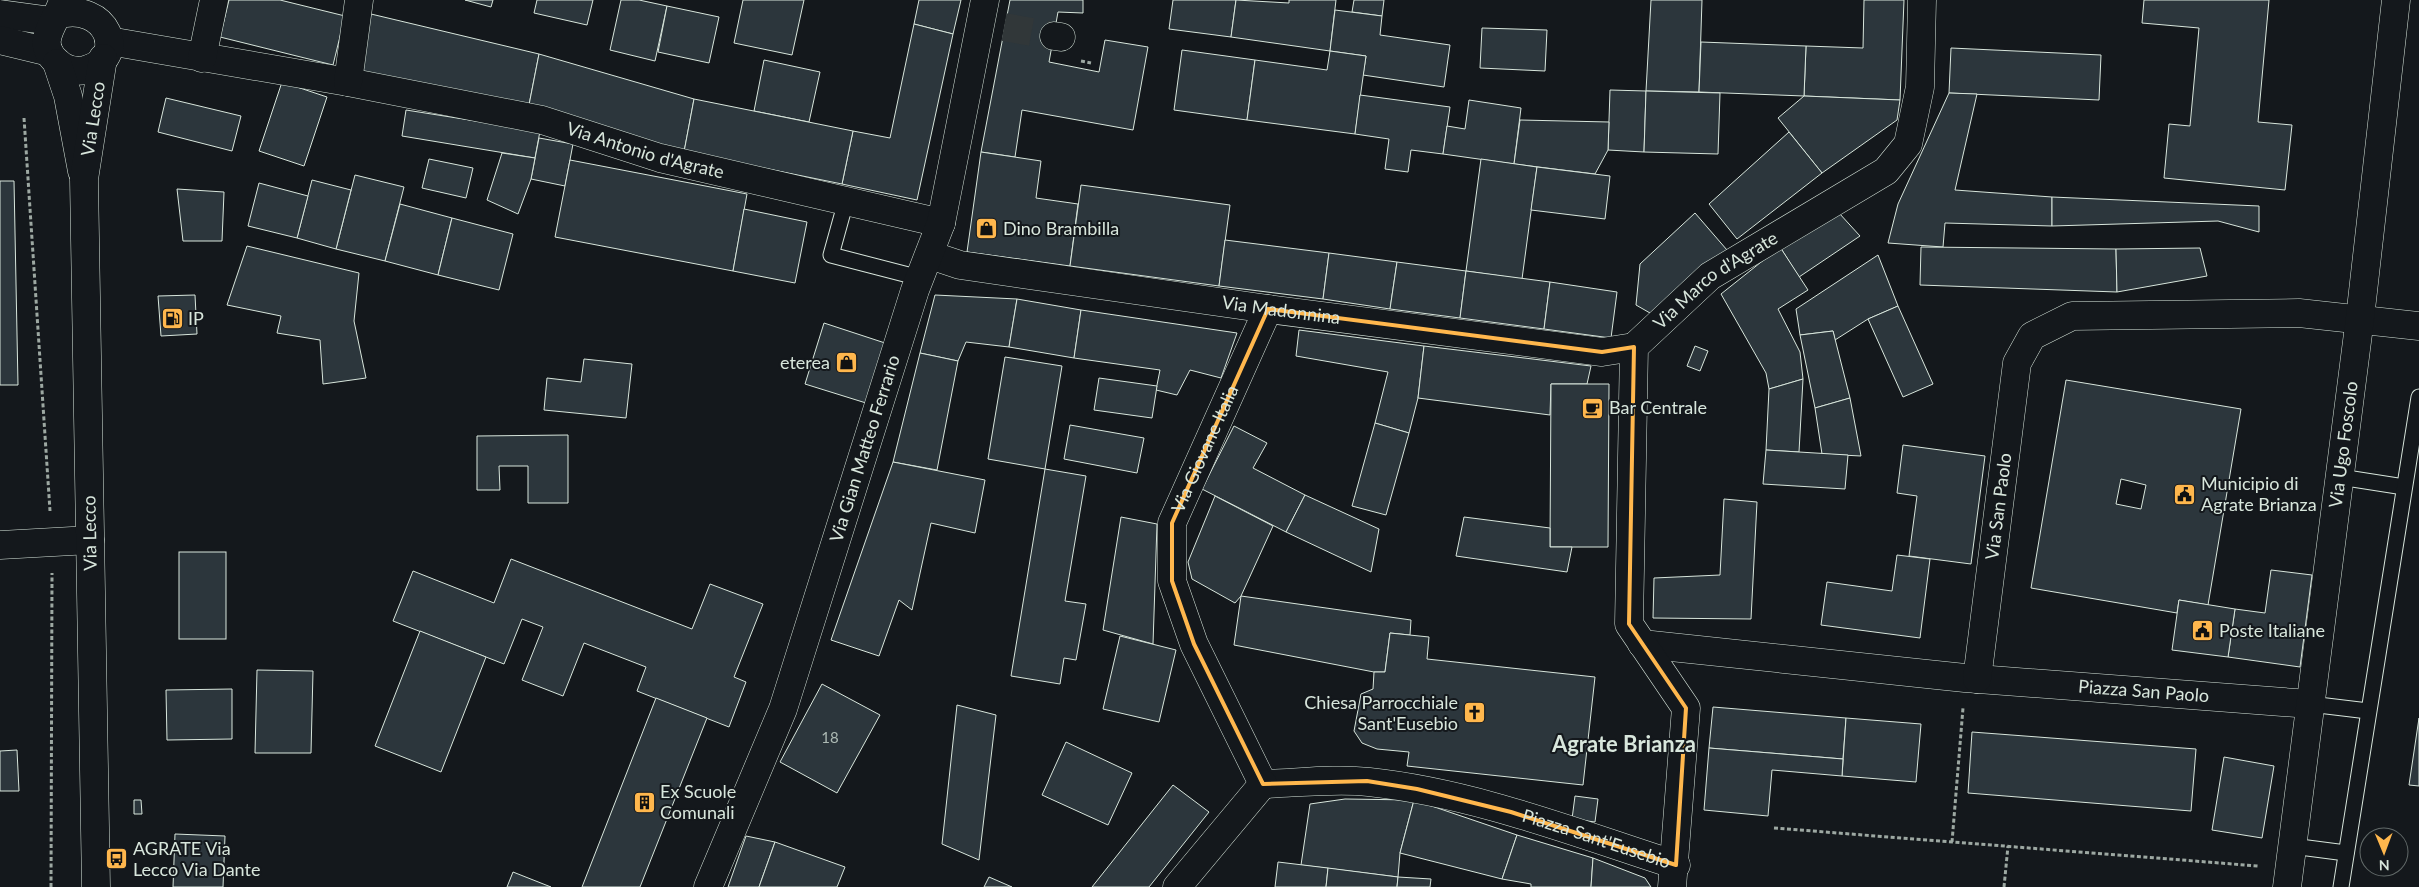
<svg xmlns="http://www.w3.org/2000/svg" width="2419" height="887" font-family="Lato,sans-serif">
<rect width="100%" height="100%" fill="#14181c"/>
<g fill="#2c363c" stroke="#d8e6dc" fill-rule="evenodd">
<polygon points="229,0 280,0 345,16 333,65 220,37"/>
<polygon points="465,0 493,0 491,7"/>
<polygon points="537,0 593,0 587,25 534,13"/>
<polygon points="621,0 639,0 667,6 655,61 610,50"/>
<polygon points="743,0 804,0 792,55 734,43"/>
<polygon points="919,0 961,0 953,34 914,24"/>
<polygon points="1010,0 1083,0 1083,13 1058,12 1049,62 1099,72 1105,40 1148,47 1133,130 1022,110 1015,157 981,152"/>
<polygon points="1173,0 1236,0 1231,37 1169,29"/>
<polygon points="1236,0 1289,3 1289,0 1336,0 1330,51 1231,37"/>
<polygon points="1354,0 1384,0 1382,16 1352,12"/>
<polygon points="1651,0 1702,0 1699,92 1646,91"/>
<polygon points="1864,0 1904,0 1900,100 1804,96 1806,46 1863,48"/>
<polygon points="2144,0 2269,0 2258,122 2292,125 2285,190 2164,178 2169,124 2190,126 2199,28 2142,23"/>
<polygon points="667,6 719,17 709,63 658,52"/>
<polygon points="1335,10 1382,16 1380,35 1450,45 1444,87 1363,75 1366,56 1330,51"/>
<polygon points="371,14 539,54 528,110 358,74"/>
<polygon points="914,24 953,34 917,200 842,184 853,131 890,138"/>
<polygon points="1482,28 1547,30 1545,71 1480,68"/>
<polygon points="1701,42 1806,46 1804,96 1699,92"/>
<polygon points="1951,48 2101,55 2099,100 1949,93"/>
<polygon points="1182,50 1255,60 1247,120 1174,110"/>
<polygon points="1330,51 1366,56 1355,134 1247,120 1255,60 1327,70"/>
<polygon points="539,54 694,99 684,152 528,110"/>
<polygon points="764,60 820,72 809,122 754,111"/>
<polygon points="282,82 327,97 304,166 259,151"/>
<polygon points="1610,90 1646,91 1644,152 1608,150"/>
<polygon points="1646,91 1720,93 1718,154 1644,152"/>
<polygon points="1949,93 1977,94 1955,190 2052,197 2052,226 1945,223 1943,247 1888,243 1898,204"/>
<polygon points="1360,95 1450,107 1443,154 1411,150 1408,172 1385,169 1389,139 1355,134"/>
<polygon points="1804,96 1900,100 1897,120 1822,173 1778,118"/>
<polygon points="166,98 241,116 232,151 158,132"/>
<polygon points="694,99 853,131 842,184 684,152"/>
<polygon points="1469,100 1521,108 1514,164 1443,154 1447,126 1465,129"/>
<polygon points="406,110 540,131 535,158 402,136"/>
<polygon points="1520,120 1609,122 1608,150 1595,174 1514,164"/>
<polygon points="1789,132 1822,173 1737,239 1709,204"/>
<polygon points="539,138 573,144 565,186 531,179"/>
<polygon points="981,152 1041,161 1036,198 1078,204 1070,266 967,252"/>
<polygon points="502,153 535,158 531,179 518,214 487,200"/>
<polygon points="429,159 473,168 466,198 422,188"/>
<polygon points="1481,159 1537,167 1522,279 1466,271"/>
<polygon points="570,160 747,194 733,271 555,237"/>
<polygon points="1537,167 1610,176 1605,219 1531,210"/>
<polygon points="355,175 404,187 385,261 336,249"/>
<polygon points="312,180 351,190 336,249 297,238"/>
<polygon points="0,181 14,181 18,385 0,385"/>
<polygon points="259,183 308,196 297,238 248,226"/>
<polygon points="1081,185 1230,205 1219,286 1070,266"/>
<polygon points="177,189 224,192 222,241 183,241"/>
<polygon points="2052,197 2259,206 2259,232 2218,221 2052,226"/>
<polygon points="400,204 452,218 438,275 385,261"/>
<polygon points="744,209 807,222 795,283 733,271"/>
<polygon points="1695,213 1727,250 1650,313 1636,305 1640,264"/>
<polygon points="1839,213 1860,236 1799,277 1780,247"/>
<polygon points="452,218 513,234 499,290 438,275"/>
<polygon points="1225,240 1329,253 1323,299 1219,286"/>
<polygon points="247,246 359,273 354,321 366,378 323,384 320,340 277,333 281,316 227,305"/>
<polygon points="1780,247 1808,290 1778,309 1800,352 1803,379 1769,389 1766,373 1721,294"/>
<polygon points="1921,247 2116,249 2117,292 1920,285"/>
<polygon points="2200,248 2207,276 2117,292 2116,249"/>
<polygon points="1329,253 1397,262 1390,309 1323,299"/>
<polygon points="1878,255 1898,306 1868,319 1835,340 1833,331 1800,335 1796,309"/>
<polygon points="1397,262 1466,271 1460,318 1390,309"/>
<polygon points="1466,271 1550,282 1544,329 1460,318"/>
<polygon points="1550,282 1617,292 1611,338 1544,329"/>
<polygon points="195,295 197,334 161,336 158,296"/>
<polygon points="935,295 1017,299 1009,347 966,342 958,361 920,353"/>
<polygon points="1017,299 1081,310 1074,358 1009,347"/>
<polygon points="1898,306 1933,384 1903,397 1868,319"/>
<polygon points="1081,310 1237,333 1221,378 1190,370 1177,395 1156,390 1160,370 1074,358"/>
<polygon points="824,323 885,343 866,403 805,384"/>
<polygon points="1299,330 1424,346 1418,398 1409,433 1375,423 1388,372 1296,356"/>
<polygon points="1833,331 1850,398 1815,408 1800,335"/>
<polygon points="1424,346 1591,366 1587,384 1551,384 1550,415 1418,398"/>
<polygon points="1695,346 1708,351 1700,371 1687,366"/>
<polygon points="920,353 958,361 937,470 893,462"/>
<polygon points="1005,357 1062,366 1045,469 988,459"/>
<polygon points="584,359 632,364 626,418 544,410 547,378 581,382"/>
<polygon points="1099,378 1157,386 1152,418 1094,410"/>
<polygon points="1803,379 1799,452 1766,450 1769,389"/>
<path d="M2066 380 2241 409 2208 605 2179 600 2177 613 2031 588ZM2121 479 2146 485 2141 509 2116 504Z"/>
<polygon points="1551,384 1609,384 1608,547 1550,547"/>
<polygon points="1850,398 1861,456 1822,454 1815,408"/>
<polygon points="1375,423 1409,433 1386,515 1352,506"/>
<polygon points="1070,425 1144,438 1137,473 1064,459"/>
<polygon points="1234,426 1267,443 1253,468 1305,495 1286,532 1202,489"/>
<polygon points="568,435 568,503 528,503 528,466 499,466 500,490 477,490 477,436"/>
<polygon points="1903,445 1985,456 1971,564 1909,556 1917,496 1897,493"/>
<polygon points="1766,450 1848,455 1845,489 1763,484"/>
<polygon points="893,462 985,480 975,533 931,523 912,610 899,600 879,656 831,640"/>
<polygon points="1045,469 1086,476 1065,601 1086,604 1076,660 1064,658 1060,684 1011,676"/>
<polygon points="1305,495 1379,529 1371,572 1286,532"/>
<polygon points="1215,496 1273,526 1241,596 1235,603 1192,579 1188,562"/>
<polygon points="1724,499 1757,502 1751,619 1653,618 1654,578 1720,575"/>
<polygon points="1121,517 1157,524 1153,644 1103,630"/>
<polygon points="1464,517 1550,528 1550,547 1572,547 1567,572 1456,556"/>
<rect x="179" y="552" width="47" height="87"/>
<polygon points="1897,555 1930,559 1920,638 1821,625 1827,582 1892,591"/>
<polygon points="511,559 692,629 710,584 763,604 734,677 746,682 729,727 637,691 646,667 584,643 563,696 522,680 543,627 522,619 504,664 393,621 413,571 494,603"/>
<polygon points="2271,570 2312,575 2300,667 2228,657 2235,609 2265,613"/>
<polygon points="1241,596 1411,620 1410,635 1390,633 1385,672 1374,672 1234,645"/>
<polygon points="2179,600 2235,609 2228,657 2172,650"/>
<polygon points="420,631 486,657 441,772 375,746"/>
<polygon points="1390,633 1429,637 1427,659 1595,677 1583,785 1407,766 1409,752 1377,749 1362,743 1354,731 1361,694 1373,689 1374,672 1385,672"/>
<polygon points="1120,636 1176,650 1159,722 1103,709"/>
<polygon points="257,670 313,671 311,753 255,753"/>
<polygon points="822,684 880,715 837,793 780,762"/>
<polygon points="232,689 232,739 167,740 166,690"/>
<polygon points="656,698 707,718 640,887 582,887"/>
<polygon points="957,705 996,715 979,860 942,844"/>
<polygon points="1713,707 1846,718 1843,759 1709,748"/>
<polygon points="1846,718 1921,724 1916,782 1842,776"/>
<polygon points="2419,718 2419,786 2409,785"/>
<polygon points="1972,732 2196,749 2191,811 1968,793"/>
<polygon points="1066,742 1132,773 1108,825 1042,795"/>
<polygon points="1709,748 1843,759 1842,776 1772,770 1768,816 1704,810"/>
<polygon points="17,750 19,791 0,791 0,751"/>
<polygon points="2224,757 2274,766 2262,838 2212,830"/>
<polygon points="1173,785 1209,812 1149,887 1092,887"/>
<polygon points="1575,796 1598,799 1595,822 1572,819"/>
<polygon points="1345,799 1414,800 1400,853 1398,877 1301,865 1310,804"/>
<polygon points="134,800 141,800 142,814 134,814"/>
<polygon points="1414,800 1517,835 1502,879 1400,853"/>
<polygon points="175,834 225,836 223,887 173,887"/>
<polygon points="1517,835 1593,858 1591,887 1531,887 1531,884 1502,879"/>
<polygon points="746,836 775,842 759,887 728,887"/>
<polygon points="775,842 845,867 837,887 759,887"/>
<polygon points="1593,858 1645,878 1651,887 1591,887"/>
<polygon points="1278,862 1328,868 1326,887 1275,887"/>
<polygon points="1328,868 1398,877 1397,887 1326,887"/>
<polygon points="513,872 551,887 507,887"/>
<polygon points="989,877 1012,887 984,887"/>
<polygon points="1398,877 1431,879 1430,887 1397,887"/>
</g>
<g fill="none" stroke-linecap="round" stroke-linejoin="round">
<polyline stroke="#313739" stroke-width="28" stroke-dasharray="28 14" stroke-linecap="butt" points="1004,27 1054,36"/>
<defs>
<g id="lane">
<polyline points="846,201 831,255 920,278"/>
<polyline points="2340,477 2404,487"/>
<polyline points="2310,704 2368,711"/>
<polyline points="2292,846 2346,853"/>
<polyline points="2341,887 2419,397"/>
</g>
<g id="street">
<polyline points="0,14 52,21"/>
<polyline points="1054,36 1061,37"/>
<polyline points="0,40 49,52"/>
<path id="s1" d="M109 41 348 82 542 120 660 158 941 223"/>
<polyline points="202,58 214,0"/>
<polyline points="348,82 359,0"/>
<path id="s2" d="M930 255 960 265 1268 309 1602 352 1634 347"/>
<polyline points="0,545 90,540"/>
<path id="s3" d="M1642 644 1965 678 2310 704"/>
<path id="s4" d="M1977 679 2017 363 2032 336 2072 316 2299 313 2419 326"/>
<path id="s5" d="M1263 784 1194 644 1172 581V523L1268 309"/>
<path id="s6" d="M1263 784C1297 783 1336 778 1369 782 1474 793 1576 833 1676 865"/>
<path id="s7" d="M708 887 783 709 915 290 941 223 985 0"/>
<polyline points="1177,887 1263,784"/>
<path id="s8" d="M1672 887 1686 708 1629 624 1634 347 1710 276 1886 171 1908 144 1920 87 1922 0"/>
</g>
<g id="secondary">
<path d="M57 15C106 0 131 58 85 70 75 72 64 69 57 62 33 41 58 21 63 0"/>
<polyline points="57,63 68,96 82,171"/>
<path id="s9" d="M96 887 84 179 103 58"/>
<path id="s10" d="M2287 887 2360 318 2396 0"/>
</g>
</defs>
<use href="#lane" stroke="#d8e6dc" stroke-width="17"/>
<use href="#street" stroke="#d8e6dc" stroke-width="29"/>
<use href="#secondary" stroke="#d8e6dc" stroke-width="29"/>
<g stroke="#9da8a2" stroke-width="3" stroke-dasharray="4 2.5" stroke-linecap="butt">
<polyline points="1081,61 1091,63"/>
<polyline points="24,118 50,511"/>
<polyline points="1774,828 2258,866"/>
<polyline points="1952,842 1963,708"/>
<polyline points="51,887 52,573"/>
<polyline points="2004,887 2008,846"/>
</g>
<use href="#lane" stroke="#14181c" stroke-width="15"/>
<use href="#street" stroke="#14181c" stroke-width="28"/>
<use href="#secondary" stroke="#14181c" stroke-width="28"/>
</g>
<path fill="none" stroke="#ffb74d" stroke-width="4" stroke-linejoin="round" d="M1268 309 1602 352 1634 347 1629 624 1686 708 1676 865 1511 812 1417 789 1367 781 1263 784 1194 644 1172 581V523Z"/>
<defs>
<symbol id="shop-square" viewBox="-11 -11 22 22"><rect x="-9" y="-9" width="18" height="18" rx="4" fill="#ffb74d" stroke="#14181c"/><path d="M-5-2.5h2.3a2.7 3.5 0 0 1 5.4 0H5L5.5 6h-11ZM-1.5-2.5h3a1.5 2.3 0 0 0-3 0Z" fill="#111"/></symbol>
<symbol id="fuel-square" viewBox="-11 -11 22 22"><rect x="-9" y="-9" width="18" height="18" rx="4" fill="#ffb74d" stroke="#14181c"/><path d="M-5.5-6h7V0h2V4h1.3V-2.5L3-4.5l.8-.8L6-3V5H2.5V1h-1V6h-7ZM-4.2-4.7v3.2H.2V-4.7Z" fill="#111"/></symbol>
<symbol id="cafe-square" viewBox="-11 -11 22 22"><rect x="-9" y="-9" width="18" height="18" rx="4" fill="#ffb74d" stroke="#14181c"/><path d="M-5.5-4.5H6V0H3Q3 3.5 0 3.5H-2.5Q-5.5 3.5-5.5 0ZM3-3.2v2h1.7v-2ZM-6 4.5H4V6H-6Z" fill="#111"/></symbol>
<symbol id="civic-square" viewBox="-11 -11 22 22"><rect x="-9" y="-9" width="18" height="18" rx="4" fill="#ffb74d" stroke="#14181c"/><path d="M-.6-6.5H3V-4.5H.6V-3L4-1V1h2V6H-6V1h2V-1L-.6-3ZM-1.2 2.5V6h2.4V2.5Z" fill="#111"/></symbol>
<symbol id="church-square" viewBox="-11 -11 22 22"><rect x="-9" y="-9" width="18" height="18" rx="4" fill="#ffb74d" stroke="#14181c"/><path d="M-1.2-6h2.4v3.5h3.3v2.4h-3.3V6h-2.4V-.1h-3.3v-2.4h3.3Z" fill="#111"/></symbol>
<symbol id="building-square" viewBox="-11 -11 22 22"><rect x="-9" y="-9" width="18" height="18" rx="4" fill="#ffb74d" stroke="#14181c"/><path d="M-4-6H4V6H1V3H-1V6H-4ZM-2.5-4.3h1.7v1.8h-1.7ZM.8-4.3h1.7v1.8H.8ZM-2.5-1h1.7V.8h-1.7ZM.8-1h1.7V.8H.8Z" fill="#111"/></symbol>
<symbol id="bus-square" viewBox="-11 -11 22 22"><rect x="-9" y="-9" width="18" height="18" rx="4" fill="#ffb74d" stroke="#14181c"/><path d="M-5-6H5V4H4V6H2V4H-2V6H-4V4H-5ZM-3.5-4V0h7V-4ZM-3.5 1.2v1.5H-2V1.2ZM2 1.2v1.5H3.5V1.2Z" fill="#111"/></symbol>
</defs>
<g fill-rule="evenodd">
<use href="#shop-square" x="974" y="216" width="25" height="25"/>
<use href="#fuel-square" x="160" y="306" width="25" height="25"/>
<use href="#shop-square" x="834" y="350" width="25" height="25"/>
<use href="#cafe-square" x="1580" y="396" width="25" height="25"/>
<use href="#civic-square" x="2172" y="482" width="25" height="25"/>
<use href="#civic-square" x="2190" y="618" width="25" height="25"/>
<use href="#church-square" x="1462" y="700" width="25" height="25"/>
<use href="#building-square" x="632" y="790" width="25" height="25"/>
<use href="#bus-square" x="104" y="846" width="25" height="25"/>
</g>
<g text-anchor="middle" stroke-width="4" stroke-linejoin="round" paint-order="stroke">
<g font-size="15" fill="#adbab4">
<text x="830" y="743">18</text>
</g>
<g font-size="18" fill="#d8e6dc" stroke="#14181c">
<text dy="6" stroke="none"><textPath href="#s9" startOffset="769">Via Lecco</textPath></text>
<text dy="6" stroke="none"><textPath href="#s1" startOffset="548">Via Antonio d'Agrate</textPath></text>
<text dy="6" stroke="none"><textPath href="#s8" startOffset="664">Via Marco d'Agrate</textPath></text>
<text dy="6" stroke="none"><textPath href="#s2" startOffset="356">Via Madonnina</textPath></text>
<text dy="6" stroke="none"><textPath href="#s10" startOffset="446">Via Ugo Foscolo</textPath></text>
<text dy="6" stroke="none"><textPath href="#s7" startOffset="466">Via Gian Matteo Ferrario</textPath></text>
<text dy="6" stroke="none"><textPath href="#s5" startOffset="362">Via Giovane Italia</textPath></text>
<text dy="6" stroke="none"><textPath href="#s4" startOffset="174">Via San Paolo</textPath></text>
<text transform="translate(90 533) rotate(-91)" y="6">Via Lecco</text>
<text dy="6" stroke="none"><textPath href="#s3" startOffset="504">Piazza San Paolo</textPath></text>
<text dy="6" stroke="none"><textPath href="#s6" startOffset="341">Piazza Sant'Eusebio</textPath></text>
</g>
<g font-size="18" fill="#d8e6dc" stroke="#14181c" text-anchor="start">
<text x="1003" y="235">Dino Brambilla</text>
<text x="188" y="325">IP</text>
<text x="830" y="369" text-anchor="end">eterea</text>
<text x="1609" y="414">Bar Centrale</text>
<text x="2201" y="490">Municipio di<tspan x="2201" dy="21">Agrate Brianza</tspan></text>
<text x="2219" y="637">Poste Italiane</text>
<text x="1458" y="709" text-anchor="end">Chiesa Parrocchiale<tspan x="1458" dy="21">Sant'Eusebio</tspan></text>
<text x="660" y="798">Ex Scuole<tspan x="660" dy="21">Comunali</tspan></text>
<text x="133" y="855">AGRATE Via<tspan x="133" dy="21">Lecco Via Dante</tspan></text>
</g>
<g font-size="22" font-weight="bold" fill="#d8e6dc" stroke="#14181c">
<text x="1624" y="752">Agrate Brianza</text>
</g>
</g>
<g transform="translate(2384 852) rotate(179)"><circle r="24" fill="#14181c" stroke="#626a69"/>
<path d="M0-4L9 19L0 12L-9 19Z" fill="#ffb74d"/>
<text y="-8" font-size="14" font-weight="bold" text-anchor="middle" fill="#d8e6dc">N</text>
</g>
</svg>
